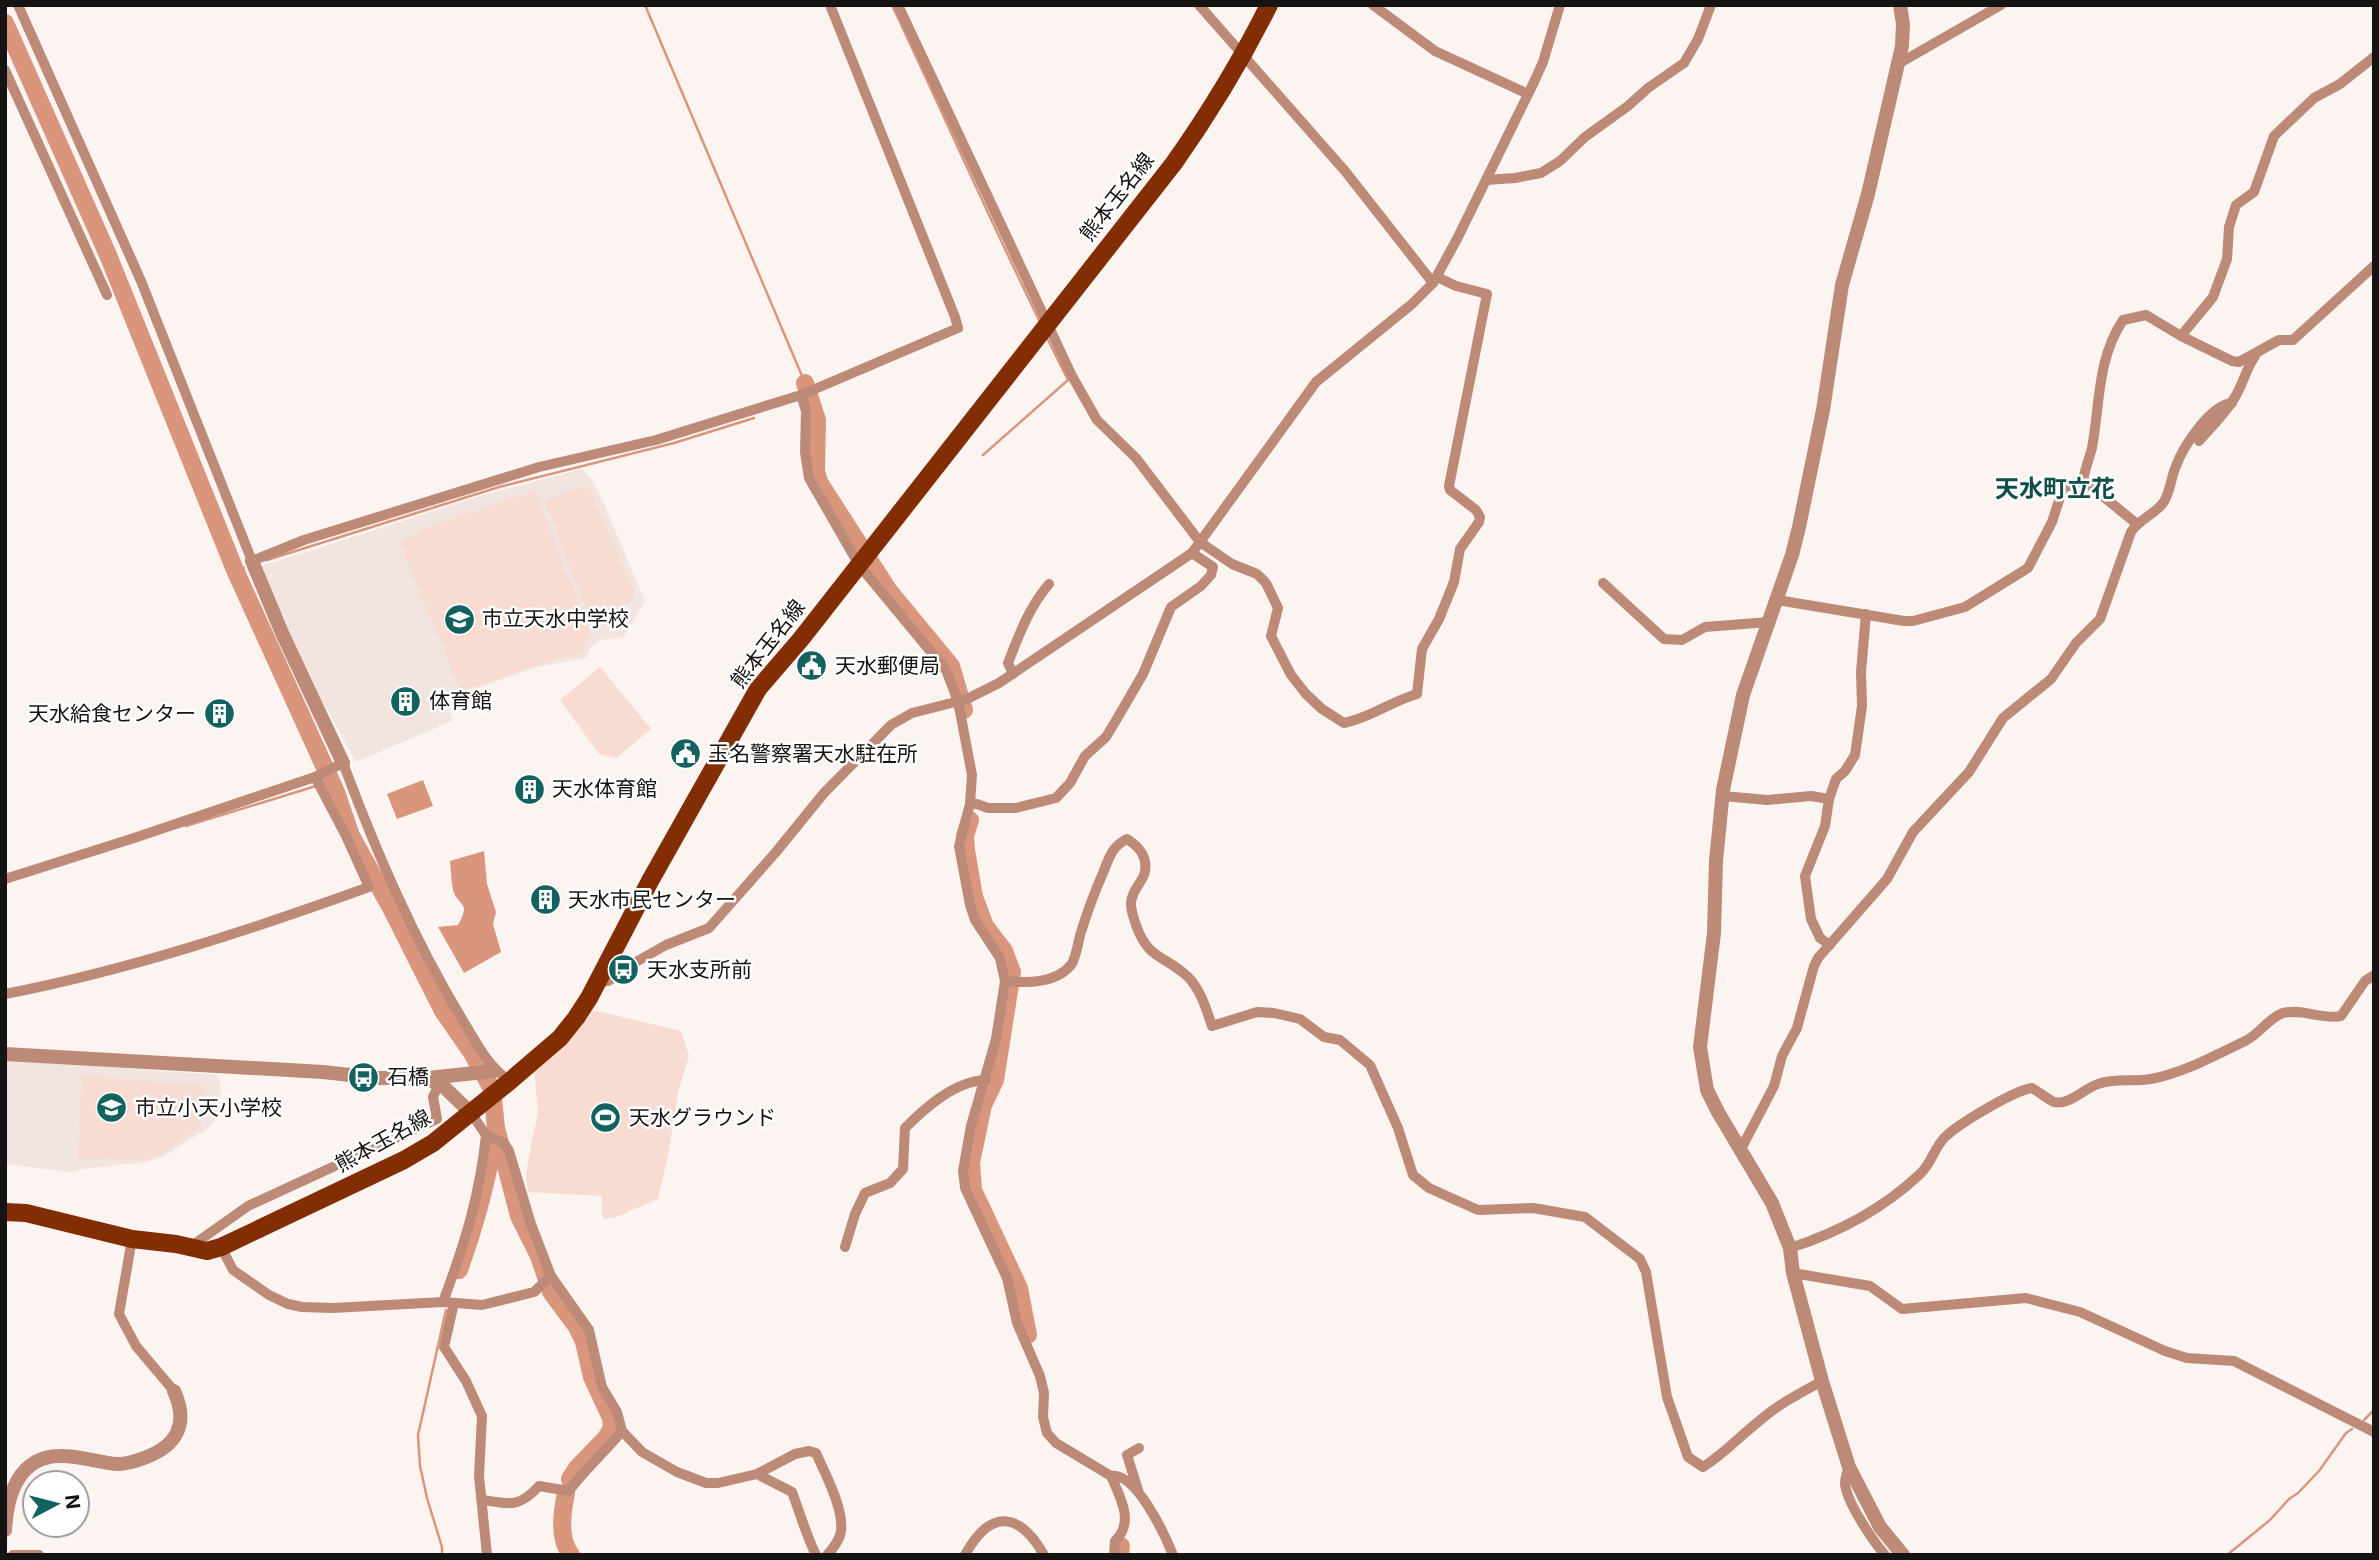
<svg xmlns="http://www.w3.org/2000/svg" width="2379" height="1560" font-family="Inter,'Noto Sans JP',sans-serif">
<rect width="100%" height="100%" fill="#fbf4f1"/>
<g fill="#f2e4df">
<polygon points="582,469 592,479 604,504 645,601 624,637 600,640 591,647 586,658 537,667 447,699 452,721 356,762 321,698 286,625 262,566 487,494"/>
<polygon points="5,1059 217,1075 220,1083 221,1096 215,1120 208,1128 166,1155 146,1162 82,1169 71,1172 5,1164"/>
</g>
<g fill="#f8dbd1">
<polygon points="586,485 591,491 635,594 632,601 590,618 545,501"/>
<polygon points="535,491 590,633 583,653 552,660 461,691 400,544 424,528"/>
<polygon points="600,667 651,729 616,758 599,754 560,700"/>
<polygon points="593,1010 681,1031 689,1056 678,1092 668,1156 658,1199 616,1217 604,1219 602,1216 602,1196 528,1192 526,1179 528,1161 538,1112 534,1068"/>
<polygon points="82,1076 204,1086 200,1127 159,1156 144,1160 78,1159"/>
</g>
<g fill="#d9967d">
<polygon points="423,780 433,806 397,819 387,794"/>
<path d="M484 851 487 884 496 912 493 924 501 952 464 973 438 927 458 925C472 901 458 907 453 890 451 880 451 870 450 861Z"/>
</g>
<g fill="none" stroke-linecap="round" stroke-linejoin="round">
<g stroke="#d9967d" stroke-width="2.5">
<polyline points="645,5 805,383"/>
<path d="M892 5C942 111 989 218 1040 322"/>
<polyline points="983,455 1068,380 1047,338"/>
<polyline points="267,560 499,487 674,443 754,418"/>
<polyline points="235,570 244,568"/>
<polyline points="323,784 330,781"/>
<polyline points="186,826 316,786"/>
<polyline points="2364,1420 2374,1410"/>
<polyline points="442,1555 442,1547 427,1498 420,1466 418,1435 446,1310"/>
<polyline points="2227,1555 2270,1520 2289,1499 2298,1493 2319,1471 2346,1433 2352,1429"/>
</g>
<g stroke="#d9967d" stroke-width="18">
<polyline points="5,23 108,255 235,570 336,792 351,836 390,906 443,1011 472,1053 492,1089 496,1128 519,1216 539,1256 551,1292 577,1327 584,1342 592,1377 611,1418 612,1428 606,1438 577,1468 570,1479"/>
<polyline points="805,383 817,420 816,471 819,482 889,591 951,666 964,710"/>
<polyline points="970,820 965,836 966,850 974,897 985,926 1004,951 1012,972 995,1080 983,1105 971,1163 973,1190 1019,1288 1028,1335"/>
<path d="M459 1270C475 1226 487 1182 495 1135"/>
<path d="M566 1493C562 1513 558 1538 571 1555"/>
<polyline points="1120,1555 1121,1546"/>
</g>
<g stroke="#bd8a78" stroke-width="10">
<polyline points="18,5 141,281 252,561 304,540 539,467 656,440 801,395 958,328 955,317 830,5"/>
<path d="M898 5 1072 376 1097 420 1136 458 1200 542 1232 564 1257 574 1266 583 1278 608 1271 636 1291 675 1306 694 1322 709 1344 723C1370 718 1392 701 1417 694L1422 649 1439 619 1454 582 1460 549 1479 522 1480 517 1476 510 1450 490 1449 486 1487 294 1456 286 1437 277"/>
<polyline points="1199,5 1345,171 1433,283"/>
<polyline points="1373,5 1435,51 1528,94"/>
<polyline points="1898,64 2001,5"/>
<polyline points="5,70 107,295"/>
<polyline points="1486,180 1515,178 1541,173 1560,161 1585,137 1628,106 1648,88 1684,63 1698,39 1711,5"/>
<polyline points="2181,336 2213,297 2227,259 2229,227 2236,205 2254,192 2274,136 2314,98 2340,84 2374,57"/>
<path d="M801 395 806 411 805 452 809 478 859 565 946 670 958 701 972 775 970 804 959 846 970 905 975 920 1000 958 1005 981 996 1039 971 1126 963 1171 965 1188 1007 1278 1017 1323 1040 1376 1044 1393 1043 1417 1047 1433 1056 1443 1111 1476C1136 1472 1165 1535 1173 1555"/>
<path d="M2199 441C2211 427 2226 413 2235 397 2244 382 2245 371 2255 356"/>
<path d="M2083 480C2085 469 2089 459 2092 448 2100 404 2097 359 2123 320L2146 315 2181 336 2232 361 2239 362 2279 340H2293L2374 266"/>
<polyline points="2083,480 2137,524"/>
<polyline points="1603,583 1664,639 1682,640 1705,627 1769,622"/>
<polyline points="1777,600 1904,621 1913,621 1965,607 2028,568 2052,522 2063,488 2083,480"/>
<path d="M1013 674 1008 663C1019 635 1029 607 1049 584"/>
<polyline points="1723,796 1767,800 1811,796 1829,799 1836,779 1845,771 1855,755 1862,706 1861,672 1866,614"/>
<polyline points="1829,799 1825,826 1805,876 1811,919 1820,938 1830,945"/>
<polyline points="970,804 977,804 988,808 1016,808 1056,798 1070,783 1085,756 1106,737 1118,717 1143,674 1171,607 1201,586 1211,575 1213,567 1192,553"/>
<path d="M5 879 134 838 315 777 343 763C376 851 413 938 462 1019 477 1043 487 1066 510 1081"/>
<path d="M1005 981C1026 983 1055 984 1071 965 1077 957 1078 939 1082 929 1088 910 1095 891 1103 873 1109 858 1112 846 1127 839 1140 847 1149 859 1144 875 1140 885 1131 892 1131 904 1131 911 1134 919 1136 925 1148 960 1165 955 1188 977 1201 990 1206 1009 1212 1026L1257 1012 1274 1013 1300 1019 1324 1037 1340 1040 1370 1065 1398 1128 1413 1175 1429 1188 1478 1210 1533 1208 1585 1217 1640 1259 1646 1272 1667 1397 1688 1457 1703 1467C1724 1454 1739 1437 1758 1422 1777 1405 1800 1393 1822 1381"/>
<polyline points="597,982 608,981 636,962 666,945 709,928 776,852 824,793 891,725 912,713 967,699 999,683 1192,553 1316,382 1412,304 1433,283 1457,239 1534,82 1543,62 1560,5"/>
<path d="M5 994C129 970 250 930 369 887L346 836 315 777"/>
<path d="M1741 1149 1774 1086 1782 1056 1797 1028 1814 966 1818 958 1887 879 1913 832 1969 772 2003 718 2051 679 2076 643 2100 619 2131 532C2139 519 2154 515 2163 503 2170 494 2171 477 2176 466 2183 447 2210 405 2232 403"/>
<polyline points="132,1239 119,1314 136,1346 174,1391"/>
<polyline points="190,1247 248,1206 437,1119 433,1097 439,1084"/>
<polyline points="221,1247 233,1270 269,1295 288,1304 302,1307 333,1308 443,1302 482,1305 534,1292 551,1276 531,1224 509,1151 504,1143 486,1135 471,1113"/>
<path d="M845 1247 855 1214 865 1193 890 1183 903 1169 905 1128C926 1107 955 1081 986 1080"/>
<path d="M1790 1248C1837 1233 1884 1208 1920 1174 1931 1164 1934 1149 1944 1138 1958 1124 2013 1091 2032 1088 2039 1092 2047 1099 2054 1102 2068 1106 2085 1088 2098 1084 2114 1078 2134 1082 2151 1079 2183 1073 2216 1055 2245 1041 2260 1034 2268 1018 2283 1013 2302 1008 2322 1020 2341 1016L2365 981 2374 975"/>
<polyline points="1793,1273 1870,1286 1902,1309 2026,1298 2080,1312 2165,1351 2187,1358 2234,1361 2374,1432"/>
<path d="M551 1276 589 1330 602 1387 617 1412 622 1431 642 1452 677 1472 706 1483H718L757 1474 795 1454 809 1451 816 1453C825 1473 844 1509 841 1531 840 1539 833 1549 827 1555"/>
<path d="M443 1302C464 1246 480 1195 486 1135"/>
<polyline points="454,1303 444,1347 466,1381 482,1416 479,1476 487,1555"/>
<path d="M1849 1467C1847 1472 1845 1479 1845 1484 1847 1503 1873 1541 1885 1555"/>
<path d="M757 1474 792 1492C800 1513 806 1535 816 1555"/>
<path d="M1111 1476C1120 1497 1135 1522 1115 1541L1114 1555"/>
<polyline points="1138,1490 1127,1455 1139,1448"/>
<path d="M483 1500C510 1504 519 1508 539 1486L569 1491C585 1469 605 1452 622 1431"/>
<polyline points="13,1555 39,1555"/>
<path d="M965 1555C990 1509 1019 1511 1044 1555"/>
</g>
<g stroke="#bd8a78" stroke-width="14">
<polyline points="1900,5 1903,24 1902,46 1868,194 1842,285 1823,410 1799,527 1792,555 1743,695 1723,790 1716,861 1714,933 1700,1047 1707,1090 1718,1112 1772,1203 1790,1248 1793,1273 1822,1381 1849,1467 1880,1527 1903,1555"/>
<polyline points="252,561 282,633 343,763"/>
<polyline points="5,1054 323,1072 377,1078 426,1078 443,1086 471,1113"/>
<polyline points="428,1078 494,1071"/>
<path d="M5 1530C7 1496 18 1457 59 1456 79 1455 99 1463 118 1464 128 1464 136 1461 144 1458 177 1446 189 1424 174 1391"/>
</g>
<path stroke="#832d05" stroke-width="18" d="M5 1212 26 1213 132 1239 176 1244 207 1251 221 1247 404 1160 433 1143 510 1081 560 1038 576 1018 589 998 650 881 758 689 801 639 1174 163C1210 112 1241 61 1269 5"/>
</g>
<defs>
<symbol id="school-disc" viewBox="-11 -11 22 22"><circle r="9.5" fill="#13625f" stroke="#fff"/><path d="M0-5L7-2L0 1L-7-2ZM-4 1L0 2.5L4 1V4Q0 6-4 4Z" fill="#fff"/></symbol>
<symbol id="civic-disc" viewBox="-11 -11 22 22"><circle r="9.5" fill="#13625f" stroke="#fff"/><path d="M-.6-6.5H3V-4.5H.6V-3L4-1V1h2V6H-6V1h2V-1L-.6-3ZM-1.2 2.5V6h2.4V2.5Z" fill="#fff"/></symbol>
<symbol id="building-disc" viewBox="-11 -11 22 22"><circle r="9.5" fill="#13625f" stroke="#fff"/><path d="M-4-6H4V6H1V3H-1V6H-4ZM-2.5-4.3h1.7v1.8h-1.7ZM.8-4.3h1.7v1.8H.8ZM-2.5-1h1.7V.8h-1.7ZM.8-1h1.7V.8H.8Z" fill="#fff"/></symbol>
<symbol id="bus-disc" viewBox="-11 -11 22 22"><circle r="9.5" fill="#13625f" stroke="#fff"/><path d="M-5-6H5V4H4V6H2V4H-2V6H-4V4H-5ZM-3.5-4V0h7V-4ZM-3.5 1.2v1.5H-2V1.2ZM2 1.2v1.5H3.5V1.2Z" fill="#fff"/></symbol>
<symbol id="stadium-disc" viewBox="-11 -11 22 22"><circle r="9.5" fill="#13625f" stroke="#fff"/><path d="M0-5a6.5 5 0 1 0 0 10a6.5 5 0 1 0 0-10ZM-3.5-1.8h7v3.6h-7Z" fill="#fff"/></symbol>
</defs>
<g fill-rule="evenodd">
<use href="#school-disc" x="442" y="602" width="35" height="35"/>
<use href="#civic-disc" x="794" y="648" width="35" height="35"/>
<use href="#building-disc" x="388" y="684" width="35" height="35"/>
<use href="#building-disc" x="202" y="696" width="35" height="35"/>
<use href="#civic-disc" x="668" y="736" width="35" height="35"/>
<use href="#building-disc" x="512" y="772" width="35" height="35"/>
<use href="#building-disc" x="528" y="882" width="35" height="35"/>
<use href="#bus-disc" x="606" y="952" width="35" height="35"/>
<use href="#bus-disc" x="346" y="1060" width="35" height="35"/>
<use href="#school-disc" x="94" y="1090" width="35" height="35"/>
<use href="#stadium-disc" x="588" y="1100" width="35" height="35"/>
</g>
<g text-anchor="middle" stroke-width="5" stroke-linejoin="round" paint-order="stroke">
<g font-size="21" fill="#161413" stroke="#fff">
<text transform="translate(1117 197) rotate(-52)" y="7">熊本玉名線</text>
<text transform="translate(768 644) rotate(-52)" y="7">熊本玉名線</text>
<text transform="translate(383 1141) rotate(-29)" y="7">熊本玉名線</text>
</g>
<g font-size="21" fill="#161413" stroke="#fff" text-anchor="start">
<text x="482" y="626">市立天水中学校</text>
<text x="835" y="673">天水郵便局</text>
<text x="429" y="708">体育館</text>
<text x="196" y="721" text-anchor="end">天水給食センター</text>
<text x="708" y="761">玉名警察署天水駐在所</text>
<text x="552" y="796">天水体育館</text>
<text x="568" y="907">天水市民センター</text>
<text x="647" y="977">天水支所前</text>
<text x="387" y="1084">石橋</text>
<text x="135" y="1115">市立小天小学校</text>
<text x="629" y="1125">天水グラウンド</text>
</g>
<g font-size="24" font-weight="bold" fill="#114e4b" stroke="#fff">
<text x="2055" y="497">天水町立花</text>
</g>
</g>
<rect width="2379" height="1560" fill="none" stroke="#161413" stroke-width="14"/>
<g transform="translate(56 1504) rotate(83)"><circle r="33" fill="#ffffff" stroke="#a2a1a1" stroke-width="2"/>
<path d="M0-5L12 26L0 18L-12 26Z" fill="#13625f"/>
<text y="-10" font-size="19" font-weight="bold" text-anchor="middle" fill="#161413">N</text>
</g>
</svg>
